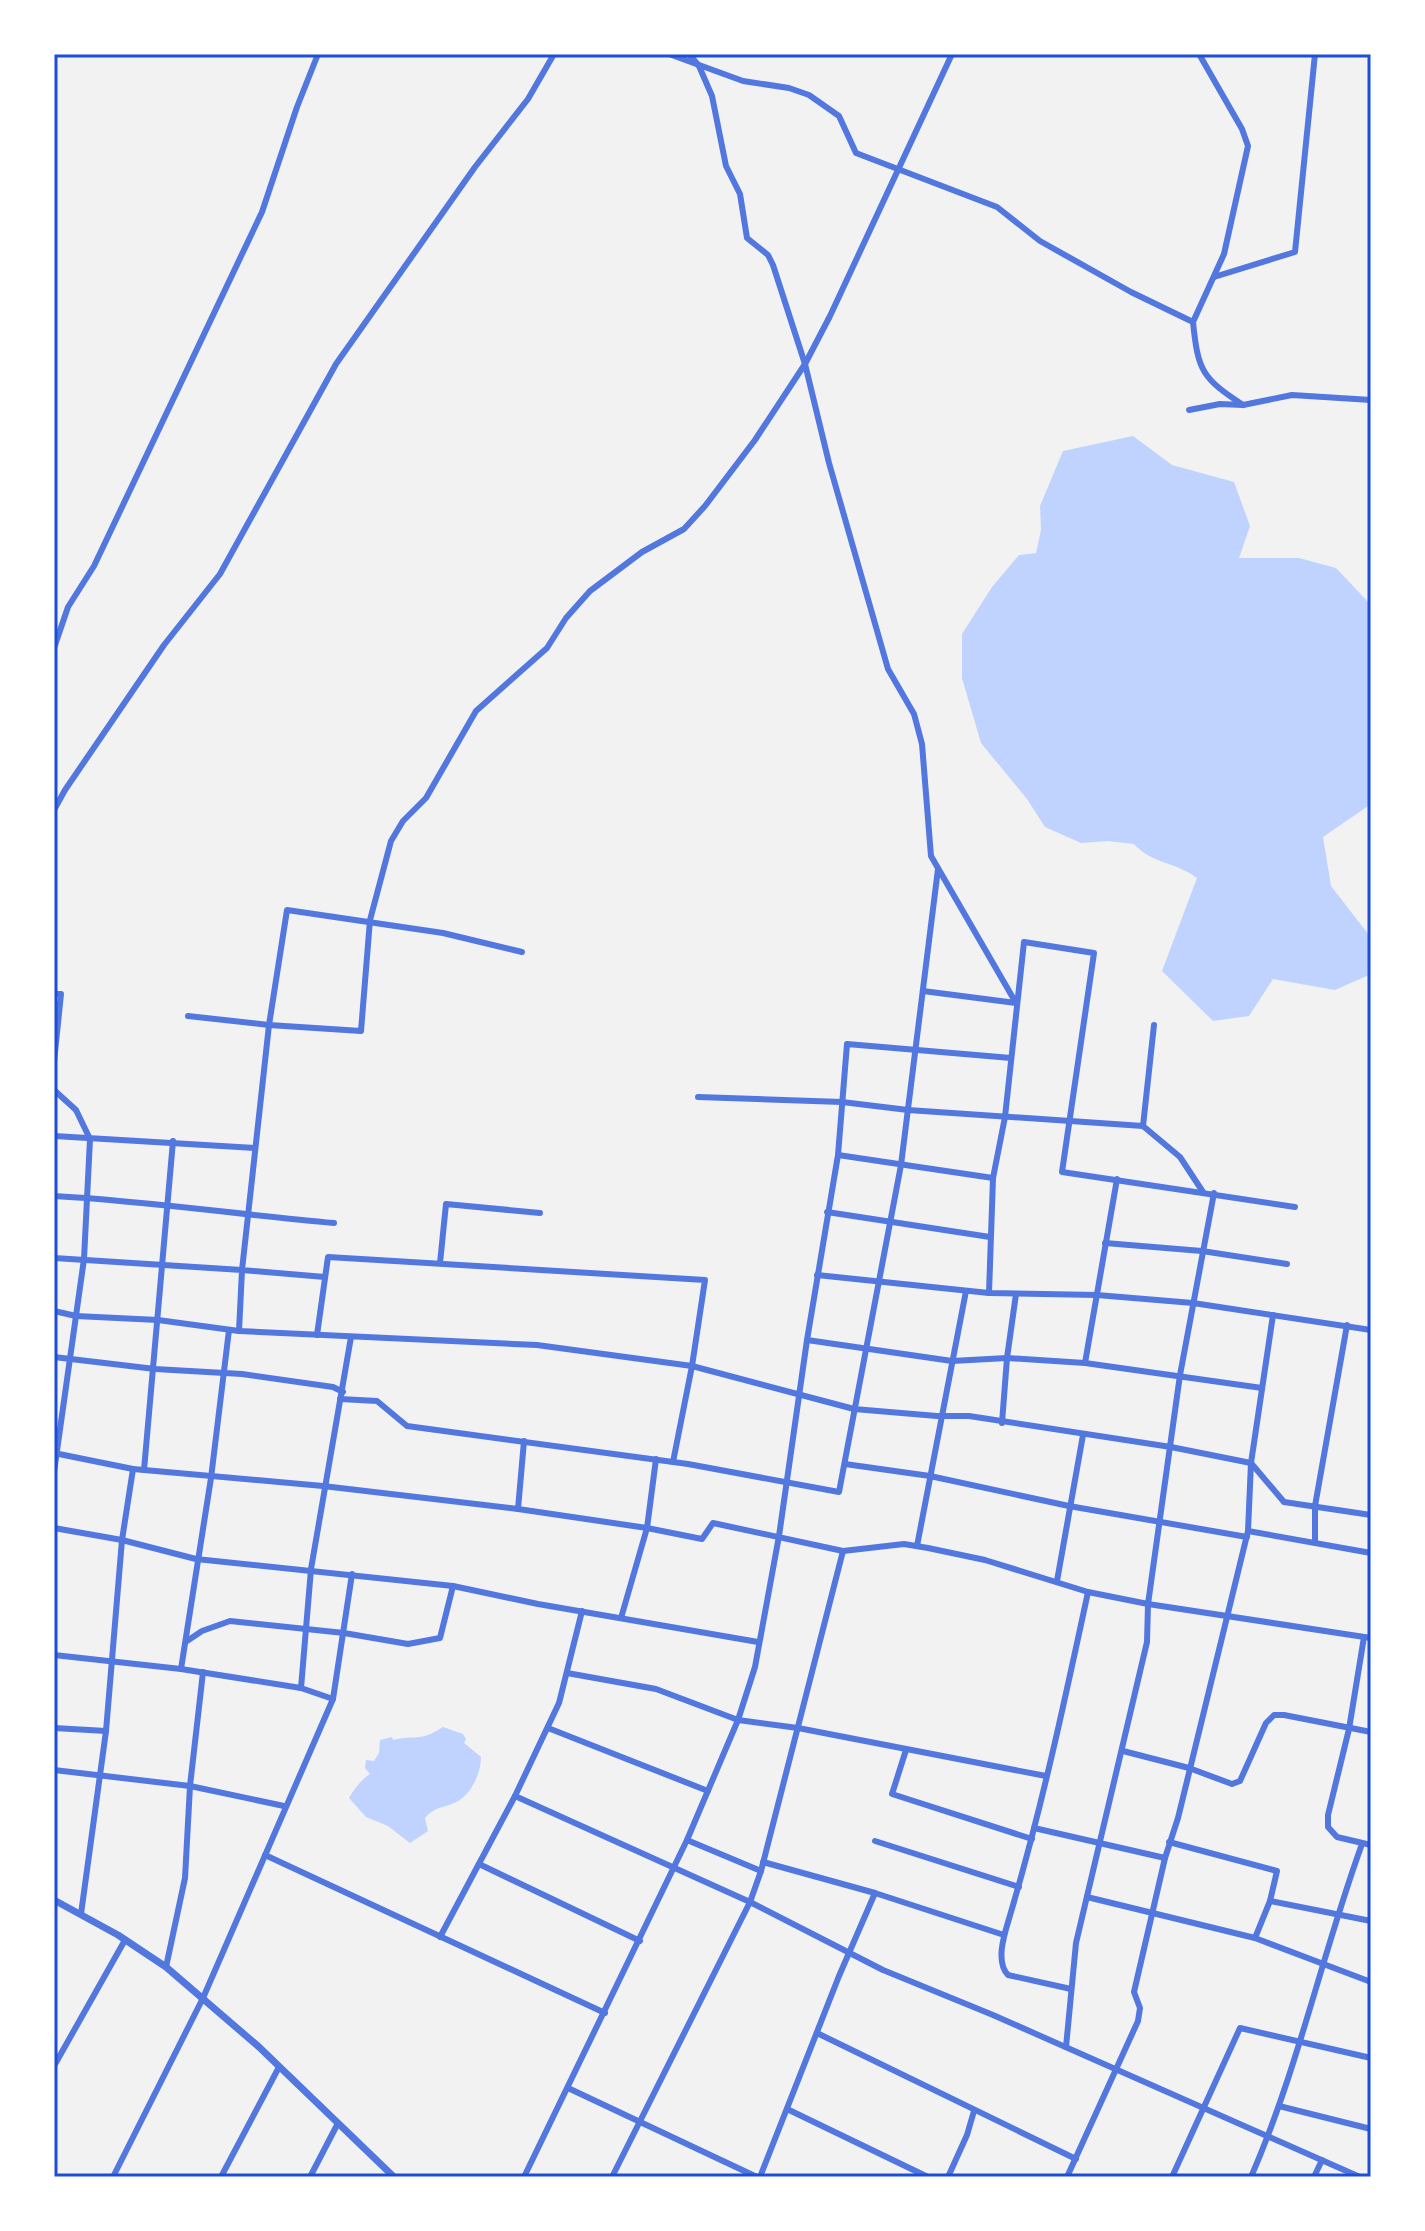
<svg xmlns="http://www.w3.org/2000/svg" width="1425" height="2231" font-family="'PT Sans Narrow',sans-serif">
<rect width="100%" height="100%" fill="#f2f2f2"/>
<g fill="#bfd3fe">
<path d="M1133 436 1172 465 1234 482 1250 526 1239 558H1299L1336 568 1371 605V804L1323 837 1331 886 1369 935 1371 974 1335 990 1273 979 1249 1016 1213 1021 1162 971 1197 878C1176 862 1152 864 1134 844L1108 841 1081 843 1045 827 1027 799 981 743 962 678V634L992 587 1019 555 1036 553 1041 530 1040 506 1063 451Z"/>
<path d="M443 1727 463 1734 466 1739 464 1743 481 1757C481 1774 470 1798 452 1804 441 1808 433 1808 425 1818L428 1831 410 1843 388 1826 366 1817 349 1798C354 1789 361 1780 370 1774L365 1768 366 1760 374 1761 379 1753 380 1740 392 1737 393 1740C416 1734 418 1743 443 1727Z"/>
</g>
<g fill="none" stroke-linecap="round" stroke-linejoin="round">
<g stroke="#5277de" stroke-width="6">
<path d="M669 54 743 81 789 88 809 95 839 116 856 153 997 207 1040 241 1131 292 1193 322C1198 371 1202 378 1243 405"/>
<polyline points="689,54 699,66 712,96 726,166 740,194 747,238 768,255 773,265 805,364 829,463 888,669 914,714 922,744 931,856 1016,1003"/>
<polyline points="1214,277 1295,252 1315,54"/>
<polyline points="1193,322 1224,254 1248,146 1242,129 1199,54"/>
<polyline points="1189,410 1220,404 1243,405 1292,395 1371,400"/>
<polyline points="54,648 68,607 94,566 262,212 297,107 318,54"/>
<polyline points="54,810 65,790 164,645 220,574 336,364 475,167 528,99 554,54"/>
<polyline points="923,991 1016,1003"/>
<polyline points="54,994 61,994 54,1062"/>
<polyline points="188,1016 269,1025 361,1031 370,920 391,841 403,821 426,798 476,711 547,648 566,618 590,591 642,552 684,529 705,506 755,440 805,364 830,316 952,54"/>
<polyline points="1154,1025 1143,1126 1180,1157 1203,1192"/>
<polyline points="54,1090 76,1110 90,1139 84,1259 54,1472"/>
<polyline points="698,1097 842,1102 908,1110 1143,1126"/>
<polyline points="54,1136 255,1148"/>
<polyline points="838,1155 993,1178"/>
<path d="M54 1196C148 1201 241 1215 334 1223"/>
<polyline points="827,1212 990,1237"/>
<polyline points="1105,1243 1202,1251 1287,1264"/>
<polyline points="54,1258 242,1270 239,1331"/>
<polyline points="440,1263 446,1204 540,1213"/>
<polyline points="817,1275 989,1293 1097,1295 1193,1303 1371,1330"/>
<polyline points="325,1277 242,1270 269,1025 287,910 443,933 522,952"/>
<polyline points="989,1293 993,1178 1005,1117 1024,942 1094,953 1062,1172 1295,1207"/>
<polyline points="54,1311 76,1316 158,1320 239,1331 537,1345 692,1366 854,1409 937,1416 969,1416 1171,1447 1251,1463 1284,1502 1371,1515"/>
<polyline points="317,1335 328,1257 705,1280 692,1366 673,1462"/>
<polyline points="807,1340 952,1361 1007,1358 1085,1363 1262,1388"/>
<polyline points="54,1357 155,1369 242,1374 333,1387 343,1392"/>
<polyline points="1085,1363 1117,1179"/>
<polyline points="340,1399 377,1401 407,1426 688,1464 839,1492 901,1165 938,869"/>
<polyline points="1002,1423 1007,1358 1016,1294"/>
<polyline points="54,1453 133,1469 323,1486 518,1509 647,1528 702,1539 713,1523 843,1551 904,1544 928,1548 985,1560 1088,1592 1148,1604 1371,1638"/>
<polyline points="845,1464 930,1476 1069,1506 1247,1537"/>
<polyline points="144,1470 173,1141"/>
<polyline points="518,1509 524,1441"/>
<polyline points="54,1528 122,1540 196,1559 453,1586 538,1604 758,1642"/>
<polyline points="1248,1531 1371,1553"/>
<polyline points="1315,1543 1315,1506 1347,1325"/>
<polyline points="917,1546 966,1291"/>
<polyline points="1057,1581 1083,1435"/>
<polyline points="621,1618 647,1528 656,1459"/>
<polyline points="1364,1637 1349,1729 1328,1815 1328,1827 1337,1837 1371,1845"/>
<polyline points="187,1641 202,1631 230,1621 344,1633 408,1644 440,1638 453,1586"/>
<polyline points="54,1655 181,1669 301,1688 333,1699"/>
<polyline points="181,1669 211,1478 229,1330"/>
<polyline points="567,1673 656,1689 738,1720 798,1728 1046,1776"/>
<polyline points="301,1688 311,1569 351,1337"/>
<polyline points="54,1728 106,1731"/>
<polyline points="548,1728 708,1791"/>
<polyline points="906,1750 892,1794 1032,1839"/>
<polyline points="1123,1751 1189,1768 1232,1784 1240,1781 1266,1723 1274,1715 1284,1715 1371,1732"/>
<polyline points="54,1770 190,1786 284,1806"/>
<polyline points="515,1796 750,1902 883,1970 993,2015 1360,2177"/>
<polyline points="1034,1828 1165,1858"/>
<polyline points="687,1840 761,1871"/>
<polyline points="875,1841 1019,1887"/>
<polyline points="1169,1842 1277,1871 1270,1901 1255,1938"/>
<polyline points="265,1855 605,2013"/>
<polyline points="763,1862 875,1893 1004,1935"/>
<polyline points="479,1864 640,1941"/>
<polyline points="1087,1897 1255,1938 1371,1982"/>
<polyline points="1270,1901 1371,1921"/>
<polyline points="81,1914 106,1731 122,1540 133,1469"/>
<polyline points="440,1937 515,1796 559,1703 582,1611"/>
<polyline points="166,1967 185,1878 190,1786 203,1672"/>
<path d="M1071 1989 1008 1975C994 1960 1006 1930 1011 1912 1042 1807 1065 1699 1088 1592"/>
<polyline points="817,2033 1076,2159"/>
<polyline points="1066,2047 1076,1943 1147,1642 1148,1604 1180,1375 1214,1193"/>
<polyline points="54,2066 125,1940"/>
<polyline points="568,2088 757,2177"/>
<polyline points="1279,2106 1371,2129"/>
<polyline points="787,2109 928,2177"/>
<polyline points="113,2177 203,1998 333,1699 352,1574"/>
<polyline points="221,2177 279,2067"/>
<polyline points="310,2177 337,2125"/>
<polyline points="524,2177 687,1840 738,1720 755,1667 779,1536 807,1340 838,1155 847,1044 1011,1058"/>
<polyline points="612,2177 750,1902 761,1871 843,1551"/>
<polyline points="760,2177 839,1976 875,1893"/>
<polyline points="948,2177 967,2135 974,2111"/>
<polyline points="1067,2177 1138,2021 1140,2008 1134,1992 1165,1858 1178,1818 1248,1531 1251,1463 1273,1315"/>
<polyline points="1172,2177 1240,2028 1371,2058"/>
<path d="M1251 2177C1298 2069 1322 1954 1362 1844"/>
<polyline points="1314,2177 1322,2160"/>
</g>
<polyline stroke="#5277de" stroke-width="7" points="54,1900 118,1935 166,1967 259,2047 394,2177"/>
</g>
<rect width="1425" height="2231" fill="none" stroke="#ffffff" stroke-width="112"/>
<rect x="56" y="56" width="1313" height="2119" fill="none" stroke="#1d4ed8" stroke-width="3"/>
</svg>
